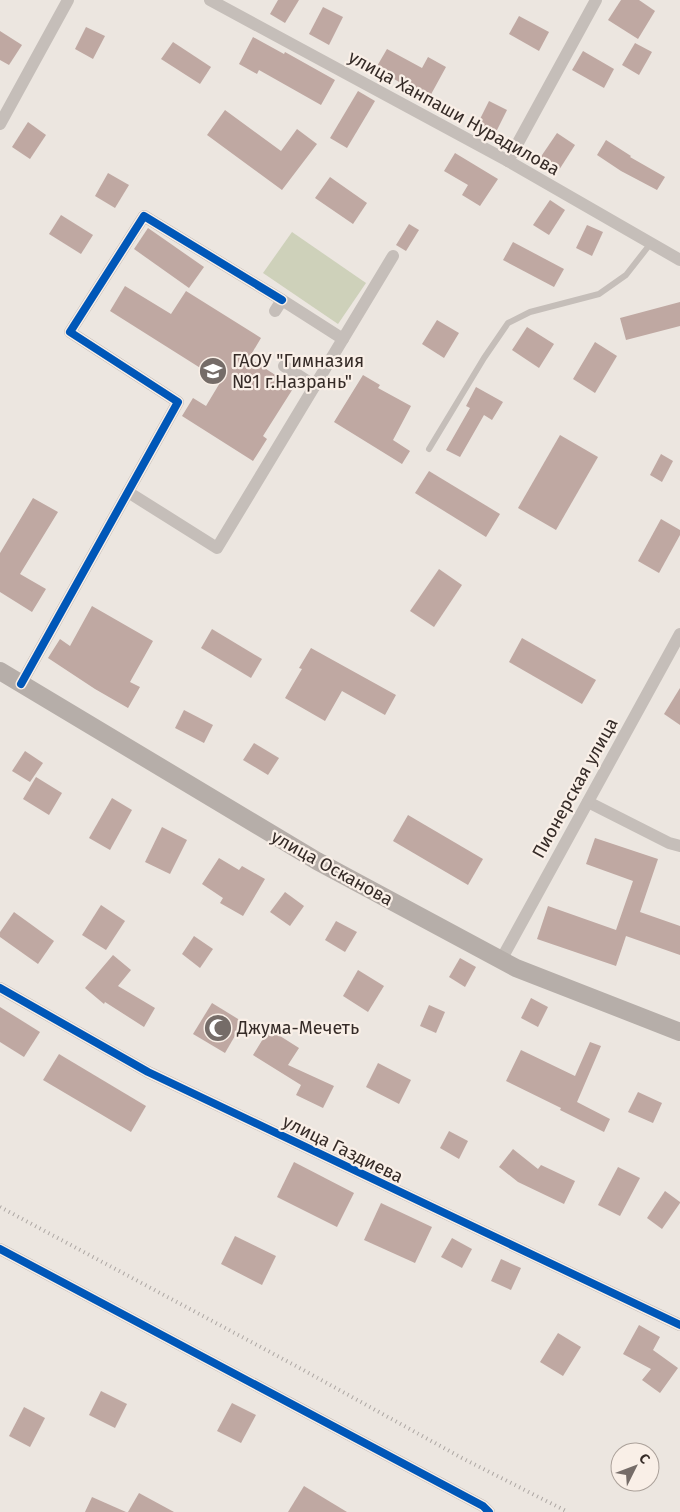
<svg xmlns="http://www.w3.org/2000/svg" width="680" height="1512" font-family="'Fira Sans',sans-serif">
<rect width="100%" height="100%" fill="#ece6e0"/>
<polygon fill="#ced1ba" points="292,232 366,283 338,324 263,273"/>
<g fill="#bfa8a2">
<polygon points="278,0 299,0 285,23 270,14"/>
<polygon points="621,0 639,0 655,11 638,39 608,20"/>
<polygon points="323,7 343,17 329,45 309,34"/>
<polygon points="519,16 549,32 539,51 509,34"/>
<polygon points="86,27 105,36 93,59 75,49"/>
<polygon points="0,31 22,45 9,65 0,60"/>
<polygon points="253,37 284,54 285,52 335,80 321,105 259,70 257,74 239,64"/>
<polygon points="173,42 211,67 200,84 161,59"/>
<polygon points="635,43 652,52 639,75 622,65"/>
<polygon points="387,49 422,68 428,57 446,67 429,98 392,78 389,82 373,73"/>
<polygon points="583,51 614,69 604,88 572,70"/>
<polygon points="358,91 375,101 347,148 330,138"/>
<polygon points="489,101 507,110 493,138 475,129"/>
<polygon points="225,110 281,151 297,129 317,144 282,190 207,135"/>
<polygon points="28,122 46,135 30,159 12,147"/>
<polygon points="557,133 575,145 559,170 540,158"/>
<polygon points="606,140 631,156 630,157 665,177 657,190 621,171 597,155"/>
<polygon points="455,153 498,179 480,206 462,195 468,185 444,171"/>
<polygon points="108,173 129,185 115,208 95,196"/>
<polygon points="330,177 367,203 353,224 315,198"/>
<polygon points="550,200 565,210 549,235 533,225"/>
<polygon points="61,215 93,235 81,254 49,234"/>
<polygon points="409,224 419,230 406,251 396,245"/>
<polygon points="587,225 603,232 592,256 576,248"/>
<polygon points="148,228 204,267 189,288 134,249"/>
<polygon points="513,242 564,269 554,287 503,260"/>
<polygon points="125,286 171,314 186,291 261,338 249,358 294,387 263,436 267,439 253,461 182,416 193,398 206,406 221,381 110,311"/>
<polygon points="680,302 680,326 626,340 620,318"/>
<polygon points="437,320 459,333 444,358 422,344"/>
<polygon points="527,327 554,344 539,368 512,350"/>
<polygon points="595,342 617,356 595,393 573,379"/>
<polygon points="363,375 380,385 378,388 411,406 393,440 410,451 402,464 334,422"/>
<polygon points="476,387 503,402 492,420 484,415 460,457 446,450 470,408 466,406"/>
<polygon points="560,435 598,457 556,530 518,508"/>
<polygon points="661,454 673,461 662,482 650,475"/>
<polygon points="429,471 500,514 486,537 415,493"/>
<polygon points="33,498 58,512 20,574 46,589 32,612 0,592 0,553"/>
<polygon points="661,519 680,530 680,535 659,573 638,561"/>
<polygon points="439,569 462,585 434,627 410,611"/>
<polygon points="92,606 153,641 130,682 140,687 128,708 95,689 48,658 60,639 70,646"/>
<polygon points="212,629 262,659 251,678 201,648"/>
<polygon points="522,638 596,680 582,704 509,662"/>
<polygon points="311,648 396,695 385,715 342,691 325,721 285,698 302,669 299,668"/>
<polygon points="680,688 680,725 664,714"/>
<polygon points="184,710 213,725 204,743 175,728"/>
<polygon points="254,743 279,758 268,775 243,760"/>
<polygon points="25,751 43,763 30,782 12,771"/>
<polygon points="36,777 62,793 49,815 23,799"/>
<polygon points="112,798 132,810 110,850 89,838"/>
<polygon points="408,815 483,859 468,885 393,841"/>
<polygon points="162,827 187,840 170,874 145,862"/>
<polygon points="595,838 658,859 640,912 680,926 680,955 626,936 616,966 537,939 548,906 616,930 633,881 586,864"/>
<polygon points="219,858 239,870 242,866 265,879 243,916 220,903 223,898 202,884"/>
<polygon points="285,892 304,906 290,926 270,912"/>
<polygon points="101,905 125,921 106,950 82,935"/>
<polygon points="14,912 54,941 38,964 0,937 0,932"/>
<polygon points="336,921 357,932 345,952 325,940"/>
<polygon points="194,936 213,949 200,968 182,954"/>
<polygon points="113,955 131,970 118,986 155,1008 144,1027 105,1002 104,1004 85,988"/>
<polygon points="460,958 476,967 465,987 449,977"/>
<polygon points="358,970 384,986 368,1012 343,996"/>
<polygon points="531,998 548,1007 538,1027 521,1018"/>
<polygon points="212,1003 243,1022 225,1053 193,1034"/>
<polygon points="429,1005 445,1012 436,1033 420,1026"/>
<polygon points="0,1007 40,1032 24,1057 0,1042"/>
<polygon points="269,1029 299,1048 288,1065 334,1086 323,1108 296,1095 301,1085 253,1055"/>
<polygon points="590,1042 601,1046 577,1102 610,1119 604,1132 560,1110 561,1108 506,1081 521,1050 575,1076"/>
<polygon points="59,1054 146,1106 131,1132 43,1080"/>
<polygon points="378,1063 411,1080 399,1104 366,1087"/>
<polygon points="638,1092 662,1103 653,1123 628,1112"/>
<polygon points="449,1131 468,1141 459,1159 440,1148"/>
<polygon points="513,1149 538,1169 541,1165 575,1181 564,1204 518,1182 499,1167"/>
<polygon points="294,1162 354,1193 337,1227 277,1197"/>
<polygon points="618,1167 640,1178 620,1216 598,1205"/>
<polygon points="665,1191 680,1202 680,1203 662,1229 647,1218"/>
<polygon points="381,1203 432,1227 415,1263 364,1240"/>
<polygon points="235,1236 276,1256 262,1285 221,1264"/>
<polygon points="452,1238 472,1249 462,1268 441,1257"/>
<polygon points="501,1259 521,1268 511,1290 491,1281"/>
<polygon points="639,1325 660,1337 653,1350 678,1368 660,1393 642,1380 651,1369 623,1354"/>
<polygon points="558,1333 581,1347 563,1376 540,1362"/>
<polygon points="101,1391 127,1404 115,1428 89,1415"/>
<polygon points="232,1403 256,1415 241,1443 217,1431"/>
<polygon points="24,1407 45,1418 30,1447 9,1436"/>
<polygon points="304,1486 347,1512 288,1512"/>
<polygon points="139,1493 174,1512 128,1512"/>
<polygon points="92,1497 126,1512 85,1512"/>
</g>
<g fill="none" stroke-linecap="round" stroke-linejoin="round">
<polyline stroke="#c5beb9" stroke-width="6" points="429,449 484,358 508,323 530,312 599,294 626,275 651,243"/>
<g stroke="#c5beb9" stroke-width="12">
<polyline points="210,0 508,161 680,260"/>
<polyline points="0,124 68,0"/>
<polyline points="508,161 596,0"/>
<polyline points="275,311 282,300 343,339"/>
<polyline points="284,366 315,386"/>
<polyline points="128,492 217,548 393,256"/>
<polyline points="21,684 178,402 70,332 144,216 282,300"/>
<polyline points="588,802 669,843 680,846"/>
<polyline points="501,960 680,634"/>
<polyline points="0,988 148,1072 680,1325"/>
<polyline points="0,1249 483,1506 489,1512"/>
</g>
<polyline stroke="#b6aea9" stroke-width="18" points="0,671 317,861 516,968 680,1032"/>
<polyline stroke="#ada7a3" stroke-width="4" stroke-dasharray="1 4" stroke-linecap="butt" points="0,1207 296,1366 462,1458 568,1512"/>
<defs>
<g id="cycleway">
<polyline points="21,684 178,402 70,332 144,216 282,300"/>
<polyline points="0,988 148,1072 680,1325"/>
<polyline points="0,1249 483,1506 489,1512"/>
</g>
</defs>
<use href="#cycleway" stroke="#f9efe7" stroke-width="11"/>
<use href="#cycleway" stroke="#0057b8" stroke-width="8"/>
</g>
<defs>
<symbol id="school-disc" viewBox="-11 -11 22 22"><circle r="9.5" fill="#756c68" stroke="#f9efe7"/><path d="M0-5L7-2L0 1L-7-2ZM-4 1L0 2.5L4 1V4Q0 6-4 4Z" fill="#fff"/></symbol>
<symbol id="mosque-disc" viewBox="-11 -11 22 22"><circle r="9.5" fill="#756c68" stroke="#f9efe7"/><path d="M3.5-4.9A6 6 0 1 0 3.5 4.9A5 5 0 1 1 3.5-4.9Z" fill="#fff"/></symbol>
</defs>
<g fill-rule="evenodd">
<use href="#school-disc" x="197" y="355" width="32" height="32"/>
<use href="#mosque-disc" x="202" y="1012" width="32" height="32"/>
</g>
<g text-anchor="middle" stroke-width="4.5" stroke-linejoin="round" paint-order="stroke">
<g font-size="18" fill="#352b27" stroke="#f9efe7">
<text transform="translate(454 113) rotate(29)" y="6">улица Ханпаши Нурадилова</text>
<text transform="translate(575 788) rotate(-61)" y="6">Пионерская улица</text>
<text transform="translate(332 868) rotate(29)" y="6">улица Осканова</text>
<text transform="translate(343 1149) rotate(26)" y="6">улица Газдиева</text>
</g>
<g font-size="18" fill="#352b27" stroke="#f9efe7" text-anchor="start">
<text x="232" y="367">ГАОУ "Гимназия<tspan x="232" dy="21">№1 г.Назрань"</tspan></text>
<text x="237" y="1034">Джума-Мечеть</text>
</g>
</g>
<g transform="translate(635 1467) rotate(48)"><circle r="24" fill="#f9efe7" stroke="#aba19a"/>
<path d="M0-4L9 19L0 12L-9 19Z" fill="#756c68"/>
<text y="-8" font-size="14" font-weight="bold" text-anchor="middle" fill="#352b27">С</text>
</g>
</svg>
